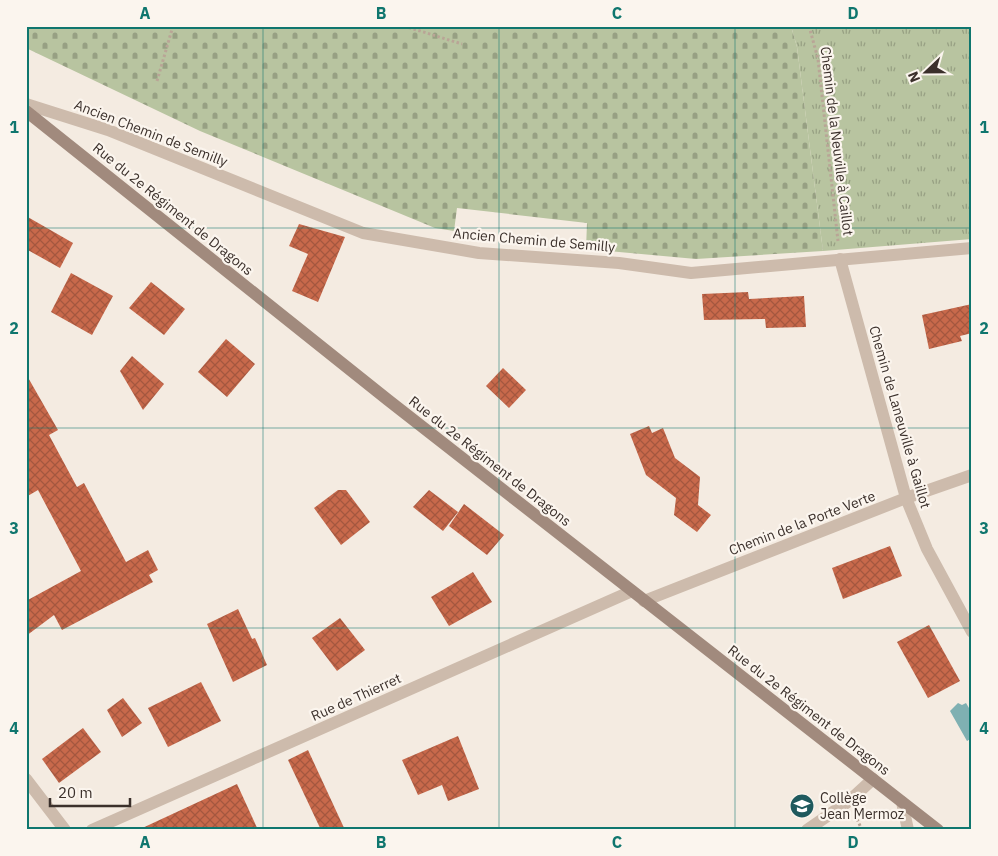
<svg xmlns="http://www.w3.org/2000/svg" width="998" height="856" font-family="'IBM Plex Sans',sans-serif">
<defs>
<pattern id="grass-tufts" width="24" height="20" patternUnits="userSpaceOnUse" patternTransform="scale(1.25)"><rect width="24" height="20" fill="#b8c4a0"/><path d="M3 7l-1-3M5 7V3M7 7l1-3M15 17l-1-3M17 17v-4M19 17l1-3" fill="none" stroke="#97a083"/></pattern>
<pattern id="cemetery-stones" width="16" height="16" patternUnits="userSpaceOnUse" patternTransform="scale(1.25)"><rect width="16" height="16" fill="#b8c4a0"/><path d="M2 7V4a2 2 0 0 1 4 0v3zM10 15v-3a2 2 0 0 1 4 0v3z" fill="#97a083"/></pattern>
<pattern id="building-cross-hatch" width="8" height="8" patternUnits="userSpaceOnUse" patternTransform="scale(1.25)"><rect width="8" height="8" fill="#c8694b"/><path d="M0 0l8 8M0 8l8-8" fill="none" stroke="#a4573f"/></pattern>
</defs>
<rect width="100%" height="100%" fill="#f4ebe1"/>
<polygon fill="url(#grass-tufts)" points="791,26 972,26 972,239 823,251 797,47"/>
<polygon fill="url(#cemetery-stones)" points="26,26 791,26 797,47 823,251 696,259 586,249 587,223 457,208 454,231 435,228 200,131 26,48"/>
<polygon fill="#7fb0b2" points="958,703 962,705 966,703 972,713 972,738 967,741 950,711"/>
<g fill="url(#building-cross-hatch)">
<polygon points="26,216 73,243 60,268 26,249"/>
<polygon points="299,224 345,237 318,302 292,291 308,254 289,246"/>
<polygon points="71,273 113,296 92,335 51,312"/>
<polygon points="151,282 185,309 164,335 129,308"/>
<polygon points="748,292 749,299 804,296 806,327 766,328 765,319 704,320 702,294"/>
<polygon points="972,304 972,333 960,336 962,341 929,349 922,315"/>
<polygon points="226,339 255,364 227,397 198,372"/>
<polygon points="132,356 164,384 143,410 120,371"/>
<polygon points="503,368 526,390 509,408 486,386"/>
<polygon points="26,374 58,430 49,435 77,487 84,483 126,562 148,550 158,570 149,575 153,582 62,630 54,615 26,636 26,601 81,571 38,490 26,497"/>
<polygon points="649,426 652,433 663,428 675,458 700,477 698,505 711,515 697,532 674,515 676,498 646,475 630,434"/>
<polygon points="338,490 346,490 370,522 341,545 314,508"/>
<polygon points="429,490 458,512 443,531 413,507"/>
<polygon points="464,504 504,535 487,555 449,526"/>
<polygon points="890,546 902,576 843,599 832,568"/>
<polygon points="473,572 492,602 449,626 431,597"/>
<polygon points="238,609 252,639 255,638 267,665 233,682 207,624"/>
<polygon points="340,618 365,650 337,671 312,638"/>
<polygon points="929,625 960,681 928,698 897,642"/>
<polygon points="201,682 221,721 168,747 148,708"/>
<polygon points="123,698 142,723 122,737 107,710"/>
<polygon points="83,728 101,752 59,783 42,759"/>
<polygon points="458,736 479,789 448,801 442,785 418,795 402,760"/>
<polygon points="308,750 345,830 321,830 288,760"/>
<polygon points="237,784 258,830 138,830"/>
</g>
<g fill="none" stroke-linecap="round" stroke-linejoin="round">
<g stroke="#b9a596" stroke-width="3" stroke-dasharray="2.5 2.5" stroke-linecap="butt">
<polyline points="404,26 462,44"/>
<polyline points="809,26 818,59 838,241"/>
<polyline points="157,81 173,26"/>
<polyline points="857,819 862,830"/>
</g>
<g stroke="#cdbbac" stroke-width="12">
<polyline points="902,802 908,830"/>
<polyline points="807,830 849,801 873,779"/>
</g>
<g stroke="#cdbbac" stroke-width="12">
<polyline points="26,104 108,130 363,233 479,253 619,263 691,273 972,248"/>
<polyline points="840,259 906,498 927,549 972,632"/>
<polyline points="644,601 906,498 972,475"/>
<polyline points="26,779 65,830"/>
<polyline points="92,830 632,591"/>
</g>
<polyline stroke="#a18a7d" stroke-width="12" points="26,111 388,400 938,830"/>
</g>
<path fill="none" stroke="#0f766e" stroke-width="1" stroke-opacity="0.55" d="M263 26V830M499 26V830M735 26V830M26 228H972M26 428H972M26 628H972"/>
<defs>
<symbol id="school-disc" viewBox="-11 -11 22 22"><circle r="9.5" fill="#1f5a5e" stroke="#fbf5ee"/><path d="M0-5L7-2L0 1L-7-2ZM-4 1L0 2.5L4 1V4Q0 6-4 4Z" fill="#fff"/></symbol>
</defs>
<g fill-rule="evenodd">
<use href="#school-disc" x="788" y="792" width="28" height="28"/>
</g>
<g text-anchor="middle" stroke-width="4.5" stroke-linejoin="round" paint-order="stroke">
<g font-size="14" fill="#3b302b" stroke="#fbf5ee">
<text transform="translate(151 133) rotate(21)" y="5">Ancien Chemin de Semilly</text>
<text transform="translate(837 141) rotate(83)" y="5">Chemin de la Neuville à Caillot</text>
<text transform="translate(173 209) rotate(39)" y="5">Rue du 2e Régiment de Dragons</text>
<text transform="translate(534 240) rotate(5)" y="5">Ancien Chemin de Semilly</text>
<text transform="translate(900 417) rotate(74)" y="5">Chemin de Laneuville à Gaillot</text>
<text transform="translate(490 461) rotate(38)" y="5">Rue du 2e Régiment de Dragons</text>
<text transform="translate(802 523) rotate(-21)" y="5">Chemin de la Porte Verte</text>
<text transform="translate(356 697) rotate(-24)" y="5">Rue de Thierret</text>
<text transform="translate(809 710) rotate(38)" y="5">Rue du 2e Régiment de Dragons</text>
</g>
<g font-size="14" fill="#3b302b" stroke="#fbf5ee" text-anchor="start">
<text x="820" y="803">Collège<tspan x="820" dy="16">Jean Mermoz</tspan></text>
</g>
</g>
<rect width="998" height="856" fill="none" stroke="#fbf5ee" stroke-width="55"/>
<g transform="translate(926 72) rotate(248)" stroke="#fbf5ee" stroke-width="4" paint-order="stroke">
<path d="M0-4L9 19L0 12L-9 19Z" fill="#3b302b"/>
<text y="-8" font-size="14" font-weight="bold" text-anchor="middle" fill="#3b302b">N</text>
</g>
<path d="M50 798v8h80v-8" fill="none" stroke="#3b302b" stroke-width="2.5"/>
<text x="58" y="798" font-size="15" fill="#3b302b" stroke="#fbf5ee" stroke-width="4" paint-order="stroke">20 m</text>
<rect x="28" y="28" width="942" height="800" fill="none" stroke="#0f766e" stroke-width="2"/>
<g font-size="16" text-anchor="middle" font-weight="bold" fill="#0f766e">
<text x="145" y="19">A</text>
<text x="381" y="19">B</text>
<text x="617" y="19">C</text>
<text x="853" y="19">D</text>
<text x="14" y="133">1</text>
<text x="984" y="133">1</text>
<text x="14" y="334">2</text>
<text x="984" y="334">2</text>
<text x="14" y="534">3</text>
<text x="984" y="534">3</text>
<text x="14" y="734">4</text>
<text x="984" y="734">4</text>
<text x="145" y="848">A</text>
<text x="381" y="848">B</text>
<text x="617" y="848">C</text>
<text x="853" y="848">D</text>
</g>
</svg>
